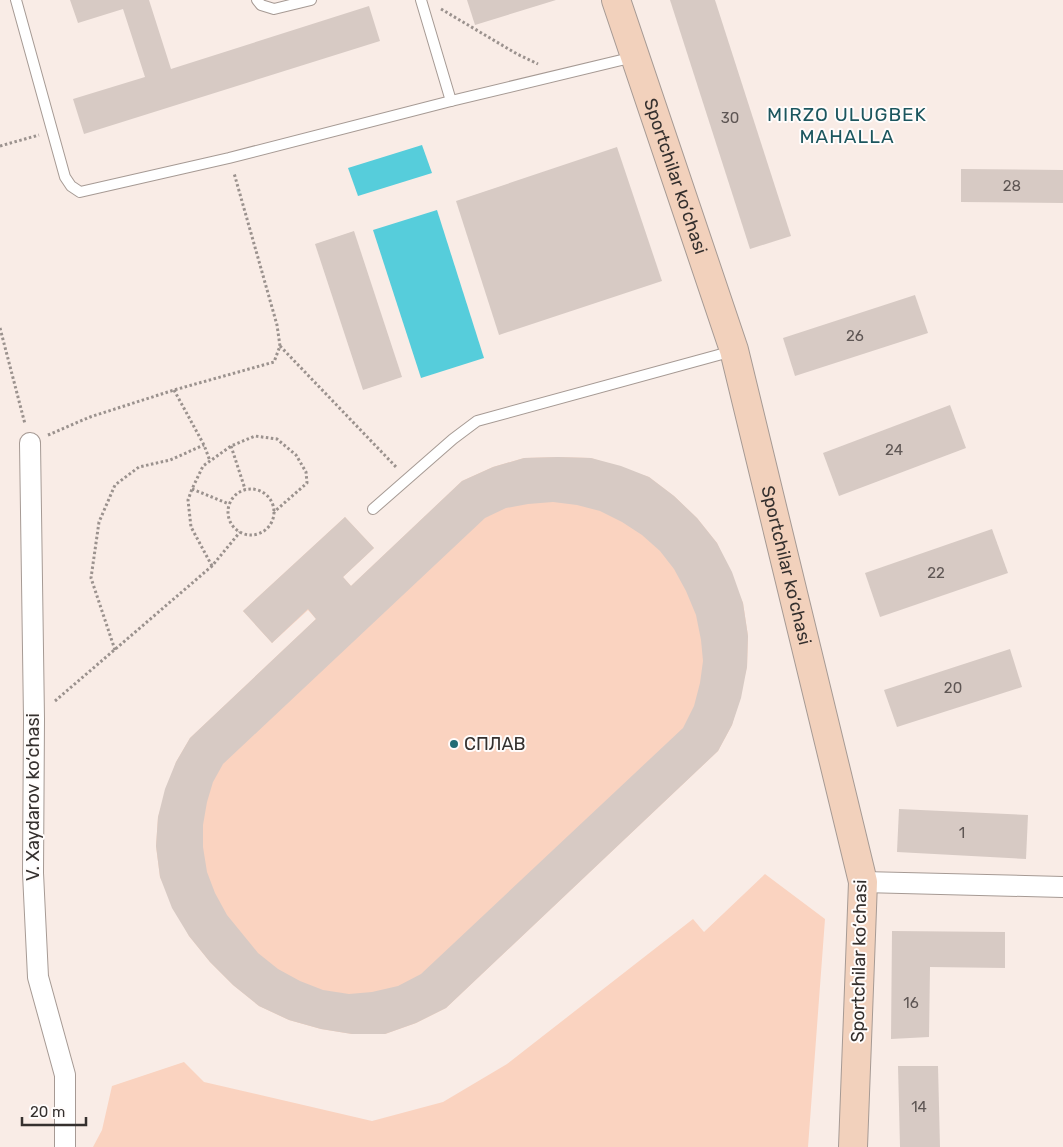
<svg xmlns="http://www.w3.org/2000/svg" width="1063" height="1147" font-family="Rubik,sans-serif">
<rect width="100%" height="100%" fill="#f9ece6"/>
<g fill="#fad3c0">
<polygon points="558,457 591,458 649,477 674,496 697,518 717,543 743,603 748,636 747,667 732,725 718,751 446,1008 416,1023 385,1034 352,1034 321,1029 289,1020 259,1006 233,985 210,962 189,936 160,877 156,846 158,817 176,762 190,738 316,619 308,610 272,643 243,611 345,517 374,548 343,577 351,586 462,481 493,467 524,458"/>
<polygon points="765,874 825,919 808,1147 93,1147 102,1130 112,1086 184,1062 204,1082 372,1121 443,1102 507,1064 693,919 704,932"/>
</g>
<g fill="#56cddb">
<polygon points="422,145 432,173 358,196 348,168"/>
<polygon points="437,210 484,358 421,378 373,230"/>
</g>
<g fill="#d7cac4" fill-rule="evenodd">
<polygon points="70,0 149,0 171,69 369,6 380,41 84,134 73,99 145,77 123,9 78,23"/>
<polygon points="467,0 556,0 475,25"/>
<polygon points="670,0 715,0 791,236 750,249"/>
<polygon points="617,147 662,281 499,335 456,201"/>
<polygon points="961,169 1063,170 1063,203 961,202"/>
<polygon points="354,231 402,377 363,390 315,244"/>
<polygon points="915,295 928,333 795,376 783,338"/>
<polygon points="950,405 966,448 839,496 823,453"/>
<path d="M558 457 591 458 621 466 649 477 674 496 697 518 717 543 732 572 743 603 748 636 747 667 741 698 732 725 718 751 446 1008 416 1023 385 1034H352L321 1029 289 1020 259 1006 233 985 210 962 189 936 172 908 160 877 156 846 158 817 165 789 176 762 190 738 316 619 308 609 272 643 243 611 345 517 374 548 343 577 351 586 462 481 493 467 524 458ZM553 502 577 505 600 511 622 522 642 535 660 551 674 569 686 591 696 615 701 640 703 661 700 683 694 706 683 728 421 974 398 986 372 992 349 994 323 990 300 981 278 969 258 953 227 915 215 893 207 872 203 847V825L207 802 213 782 223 764 485 518 506 508 528 504Z"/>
<polygon points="992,529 1008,573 880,617 865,573"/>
<polygon points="1010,649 1022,687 897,727 884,690"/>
<polygon points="899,809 1028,815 1026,859 897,852"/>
<polygon points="892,931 1005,932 1005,968 930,967 929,1037 891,1039"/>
<polygon points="898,1066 938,1066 940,1147 900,1147"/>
</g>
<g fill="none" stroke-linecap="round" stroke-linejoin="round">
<defs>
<g id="lane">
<polyline points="16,0 65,177 71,186 80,192 229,158 451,101 634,57"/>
<polyline points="257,0 261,5 274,9 311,0"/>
<polyline points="421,0 451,101"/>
<polyline points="373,509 453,439 477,421 733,351"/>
</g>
<g id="street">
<polyline points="30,443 34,719 33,873 38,977 65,1075 65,1147"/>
<polyline points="863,882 1063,887"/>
</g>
<g id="secondary">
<path id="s1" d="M616 0 734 350 863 882 853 1147"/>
</g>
</defs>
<use href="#lane" stroke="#a69a94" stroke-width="12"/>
<use href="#street" stroke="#a69a94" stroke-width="22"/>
<use href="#secondary" stroke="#a69a94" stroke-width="30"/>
<g stroke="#9b928e" stroke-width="3" stroke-dasharray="2.5 2.5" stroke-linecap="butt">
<polyline points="441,9 517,54 538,64"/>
<polyline points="0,146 39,135"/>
<polyline points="0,328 25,424"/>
<polyline points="280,346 397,468"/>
<polyline points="174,390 204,445 210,461"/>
<polyline points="48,435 90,417 174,390 274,362 280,346 277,325 234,173"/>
<polyline points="231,446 245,489"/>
<polyline points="192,489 229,504"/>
<circle cx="251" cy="512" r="23"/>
<polyline points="212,566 191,527 188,500 192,489 203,466 231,446 255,436 277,439 296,455 306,472 307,483 274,512"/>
<polyline points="115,650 91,578 99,522 115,485 139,467 170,460 204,445"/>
<polyline points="55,701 212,566 240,532"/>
</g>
<use href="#lane" stroke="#fff" stroke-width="10"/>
<use href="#street" stroke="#fff" stroke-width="20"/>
<use href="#secondary" stroke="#f2d1bc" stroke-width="28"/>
</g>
<circle fill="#226c75" stroke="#fffcfb" stroke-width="2" cx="454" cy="744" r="5"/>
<g text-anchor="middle" stroke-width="4" stroke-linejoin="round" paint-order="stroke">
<g font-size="15" fill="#5e5654">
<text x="730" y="123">30</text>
<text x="1012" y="191">28</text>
<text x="855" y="341">26</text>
<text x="894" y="455">24</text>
<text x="936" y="578">22</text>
<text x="953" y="693">20</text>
<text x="962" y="838">1</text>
<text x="911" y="1008">16</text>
<text x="919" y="1112">14</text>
</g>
<g font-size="18" fill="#35302e" stroke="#fffcfb">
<text dy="6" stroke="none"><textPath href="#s1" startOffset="186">Sportchilar ko‘chasi</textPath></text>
<text dy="6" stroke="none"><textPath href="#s1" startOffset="591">Sportchilar ko‘chasi</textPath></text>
<text transform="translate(33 797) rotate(-90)" y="6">V. Xaydarov ko‘chasi</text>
<text transform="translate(859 961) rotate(-89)" y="6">Sportchilar ko‘chasi</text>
</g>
<g font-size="18" fill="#35302e" stroke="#fffcfb" text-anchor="start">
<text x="464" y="750">СПЛАВ</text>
</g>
<g font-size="19" letter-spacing="1" fill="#1c565e" stroke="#fffcfb">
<text x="847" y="121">MIRZO ULUGBEK<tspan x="847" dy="22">MAHALLA</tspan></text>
</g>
</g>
<path d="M22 1117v8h64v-8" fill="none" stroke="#35302e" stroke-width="2.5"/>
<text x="30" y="1117" font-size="15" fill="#35302e" stroke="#fffcfb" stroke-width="4" paint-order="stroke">20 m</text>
</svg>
